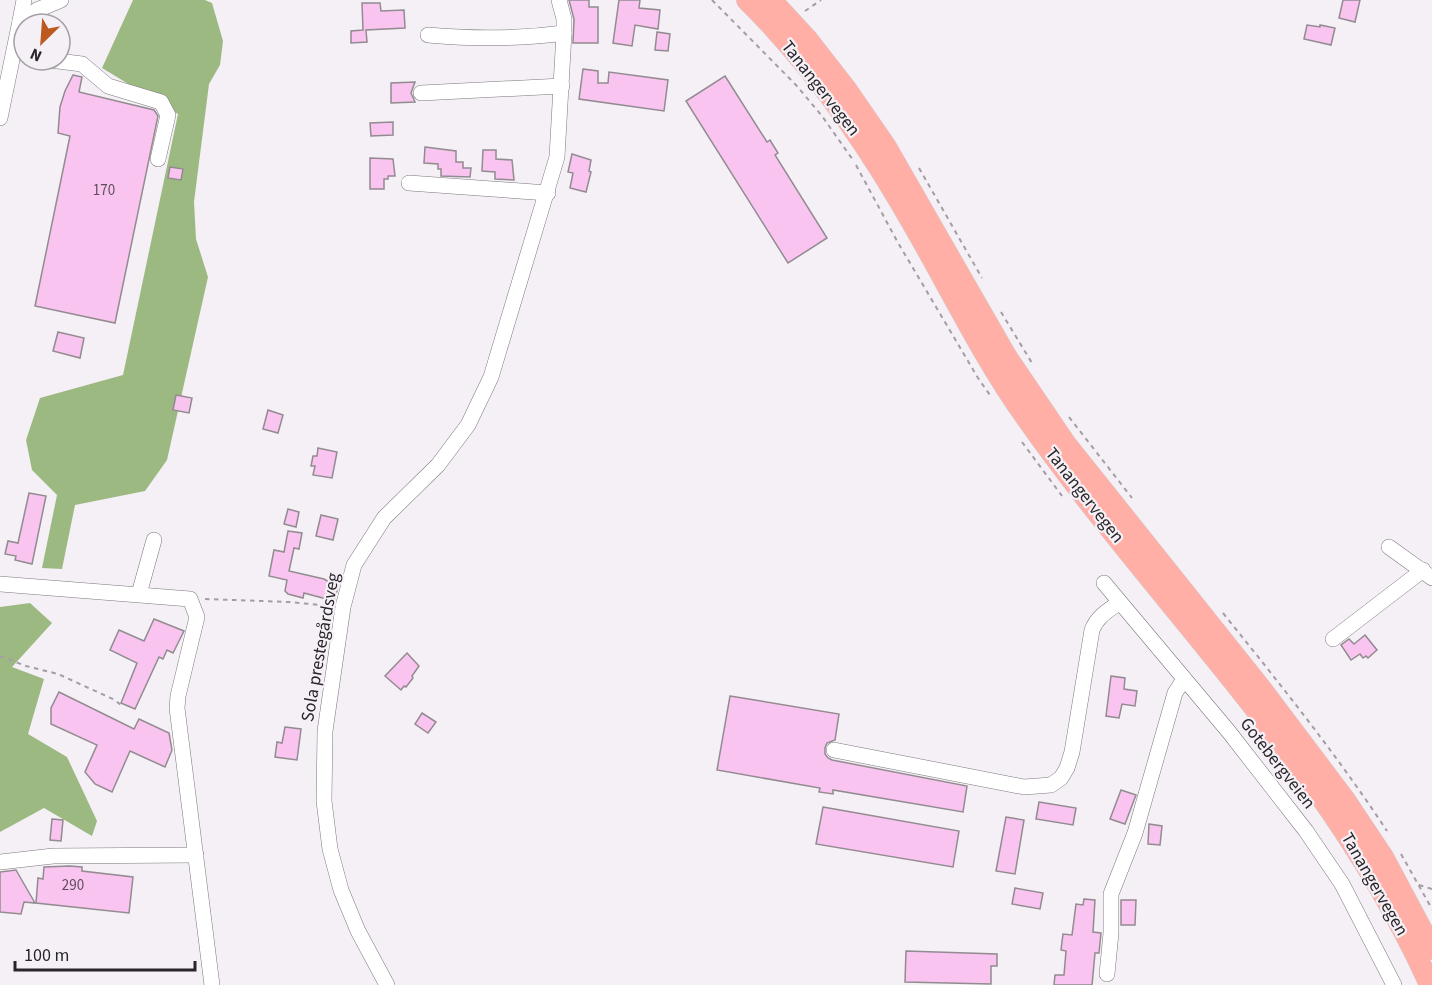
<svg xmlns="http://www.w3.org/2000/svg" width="1432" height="985" font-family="'Source Sans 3',sans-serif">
<rect width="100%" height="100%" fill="#f5eff6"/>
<g fill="#9db982">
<polygon points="133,0 205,0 212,3 223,41 220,65 209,84 194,202 196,239 208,277 167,460 145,491 75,505 62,569 42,568 57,495 32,470 26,440 40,398 123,375 178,114 102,68"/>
<polygon points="30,603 52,623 12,667 44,679 28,734 67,757 97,821 92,836 44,808 0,832 0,607"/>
</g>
<g fill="#f9c5f0" stroke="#928b90" stroke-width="1.5">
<polygon points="569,0 589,0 589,7 598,7 598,43 573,43 574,19"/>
<polygon points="619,0 640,0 639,8 660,10 658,29 635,25 632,46 613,43"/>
<polygon points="1343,0 1360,0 1355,22 1339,18"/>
<polygon points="362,3 380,3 381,11 404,10 405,28 366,30 367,42 351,43 351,31 363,30"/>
<polygon points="1307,25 1320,27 1320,25 1335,28 1331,45 1304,39"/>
<polygon points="657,32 670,34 668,51 655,50"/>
<polygon points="583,69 598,71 598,83 608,83 609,72 668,80 664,111 579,99"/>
<polygon points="73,75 82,77 79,92 154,110 158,116 115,323 35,306 70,136 58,133 60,107 65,91"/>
<polygon points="725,76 767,142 770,140 778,153 775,155 827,238 788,263 686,101"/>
<polygon points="415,82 411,93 415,102 391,103 391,83"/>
<polygon points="393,122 393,135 371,136 370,123"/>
<polygon points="425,147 456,151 456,162 463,162 463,168 471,168 470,177 441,176 441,169 438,169 438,164 424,163"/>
<polygon points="483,150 496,150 496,159 512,160 514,180 495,179 495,172 482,171"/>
<polygon points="572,154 591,160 589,171 591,172 586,192 570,188 573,173 568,172"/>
<polygon points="370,158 393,159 395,176 388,176 388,179 384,179 384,189 370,189"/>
<polygon points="170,167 183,169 181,180 168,178"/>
<polygon points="58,332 84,338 80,358 53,351"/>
<polygon points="176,395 192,398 189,413 173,410"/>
<polygon points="268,410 283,415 278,433 263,429"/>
<polygon points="318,448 337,452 332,478 313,475 315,466 311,466 313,456 317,456"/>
<polygon points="29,493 46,496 32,564 15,560 16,556 5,554 8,541 18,543"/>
<polygon points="288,509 299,512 296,527 284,524"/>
<polygon points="321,515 338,519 333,540 316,536"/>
<polygon points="288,531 302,533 299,549 294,548 289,571 324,579 338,587 334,601 304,593 303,598 288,594 285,591 287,580 269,576 274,550 284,552"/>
<polygon points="154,619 184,631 173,653 167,650 163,659 159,657 135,709 121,703 137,663 110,650 119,630 144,641"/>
<polygon points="1365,635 1377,650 1368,658 1366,656 1363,658 1360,654 1351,660 1341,645 1349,639 1354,644"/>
<polygon points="407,653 419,666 412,676 413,678 406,687 404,686 401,690 385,676"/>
<polygon points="1111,676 1125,678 1124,689 1137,691 1135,706 1122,704 1119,718 1106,716"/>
<polygon points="59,692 134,729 139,719 169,733 172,750 165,767 130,751 112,792 95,784 85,772 97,745 51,724 51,708"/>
<polygon points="730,696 839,714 835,740 827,743 825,748 825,754 828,758 832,760 967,786 963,812 833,790 833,794 819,792 820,788 717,770"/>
<polygon points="422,713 436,722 428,733 415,724"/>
<polygon points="285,727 301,729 297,760 275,757 277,742 282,743"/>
<polygon points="1121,790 1136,795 1125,824 1110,819"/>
<polygon points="1039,802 1076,808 1073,825 1036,819"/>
<polygon points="823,807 959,831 953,867 816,844"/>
<polygon points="1006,817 1024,820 1015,874 996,871"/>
<polygon points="52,819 63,820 61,841 50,840"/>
<polygon points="1149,824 1162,826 1160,845 1148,844"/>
<polygon points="70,866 82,867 82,871 133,877 129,913 36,903 38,878 43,879 44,867"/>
<polygon points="16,870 35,903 24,902 21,914 0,912 0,872"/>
<polygon points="1015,888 1043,893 1040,909 1012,904"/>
<polygon points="1084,899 1095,900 1093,932 1101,933 1099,953 1095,953 1092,985 1054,985 1055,975 1064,975 1066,951 1061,950 1063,934 1072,935 1076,904 1083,905"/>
<polygon points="1121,900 1136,900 1135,925 1121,925"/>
<polygon points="906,951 997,954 997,966 991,966 991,984 905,982"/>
</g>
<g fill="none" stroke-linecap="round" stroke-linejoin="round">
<defs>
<g id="minor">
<polyline points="20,21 24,0"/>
<path d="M428 35C473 39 520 39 564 33"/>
<polyline points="50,60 82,64 108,86 161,102 168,115 158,159"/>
<polyline points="421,93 562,86"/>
<polyline points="0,118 20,21 37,10 61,0"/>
<polyline points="409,183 548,193"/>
<polyline points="1389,547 1432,578"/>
<polyline points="1104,583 1229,732 1306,831 1342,884 1394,985"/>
<polyline points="0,584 190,599 197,617 178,696 177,708 212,985"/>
<polyline points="139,594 154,540"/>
<polyline points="1333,639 1423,570"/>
<path d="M834 750 1024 787 1051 785 1061 778 1067 768 1072 752 1092 630C1097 617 1107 611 1119 603"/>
<polyline points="0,862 53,856 196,855"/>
<polyline points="1107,974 1111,933 1111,894 1135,833 1175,693 1184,679"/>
<polyline points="387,985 358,931 341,890 330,849 324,801 325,731 343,607 354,565 384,518 438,465 468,425 491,377 557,157 564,33 564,19 559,0"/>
</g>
<g id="highway">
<path d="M747 0C816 68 871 149 918 233 953 294 984 358 1025 416 1158 606 1334 770 1430 985"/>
<polyline points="771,0 807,39 846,89 886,147 1006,356 1065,443 1259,686 1345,800 1383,857 1432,949"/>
</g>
</defs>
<use href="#minor" stroke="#7c787e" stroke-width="16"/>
<use href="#highway" stroke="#d0cfd0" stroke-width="22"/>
<g stroke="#a29ea3" stroke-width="2" stroke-dasharray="4.5 4.5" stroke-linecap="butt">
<polyline points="712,0 796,85 822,116 853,160"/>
<polyline points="805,11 821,0"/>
<polyline points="856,165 897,241 978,378 992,398"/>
<polyline points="919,168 982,278"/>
<polyline points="1001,312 1032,363"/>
<polyline points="1069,417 1132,498"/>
<polyline points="1022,442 1062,496"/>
<polyline points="205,599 289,602 331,606"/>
<path d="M1223 613C1280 684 1337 755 1387 831"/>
<polyline points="0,656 26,666 58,674 115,700 123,707"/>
<polyline points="1401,854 1432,909"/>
<polyline points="1419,885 1432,889"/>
</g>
<use href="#minor" stroke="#fff" stroke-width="15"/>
<use href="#highway" stroke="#ffafa6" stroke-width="21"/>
</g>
<g text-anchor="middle" stroke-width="4.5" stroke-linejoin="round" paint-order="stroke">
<g font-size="15" fill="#5c4e5b">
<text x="104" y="195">170</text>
<text x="73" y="890">290</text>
</g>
<g font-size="18" fill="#282629" stroke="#f5eff6">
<text transform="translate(821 88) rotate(52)" y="6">Tanangervegen</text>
<text transform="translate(1085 495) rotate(52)" y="6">Tanangervegen</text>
<text transform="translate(320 647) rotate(-80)" y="6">Sola prestegårdsveg</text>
<text transform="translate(1278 763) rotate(52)" y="6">Gotebergveien</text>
<text transform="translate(1375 884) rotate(60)" y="6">Tanangervegen</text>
</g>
</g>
<g transform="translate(42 42) rotate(205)"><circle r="28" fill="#f5eff6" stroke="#a39fa4" stroke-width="1.5"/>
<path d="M0-4.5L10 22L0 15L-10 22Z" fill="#bb591f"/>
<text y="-9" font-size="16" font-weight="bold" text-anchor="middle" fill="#282629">N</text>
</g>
<path d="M15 961v9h180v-9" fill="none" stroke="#282629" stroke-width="3"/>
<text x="24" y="961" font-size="18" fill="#282629" stroke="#f5eff6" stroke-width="4.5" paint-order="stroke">100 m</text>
</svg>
